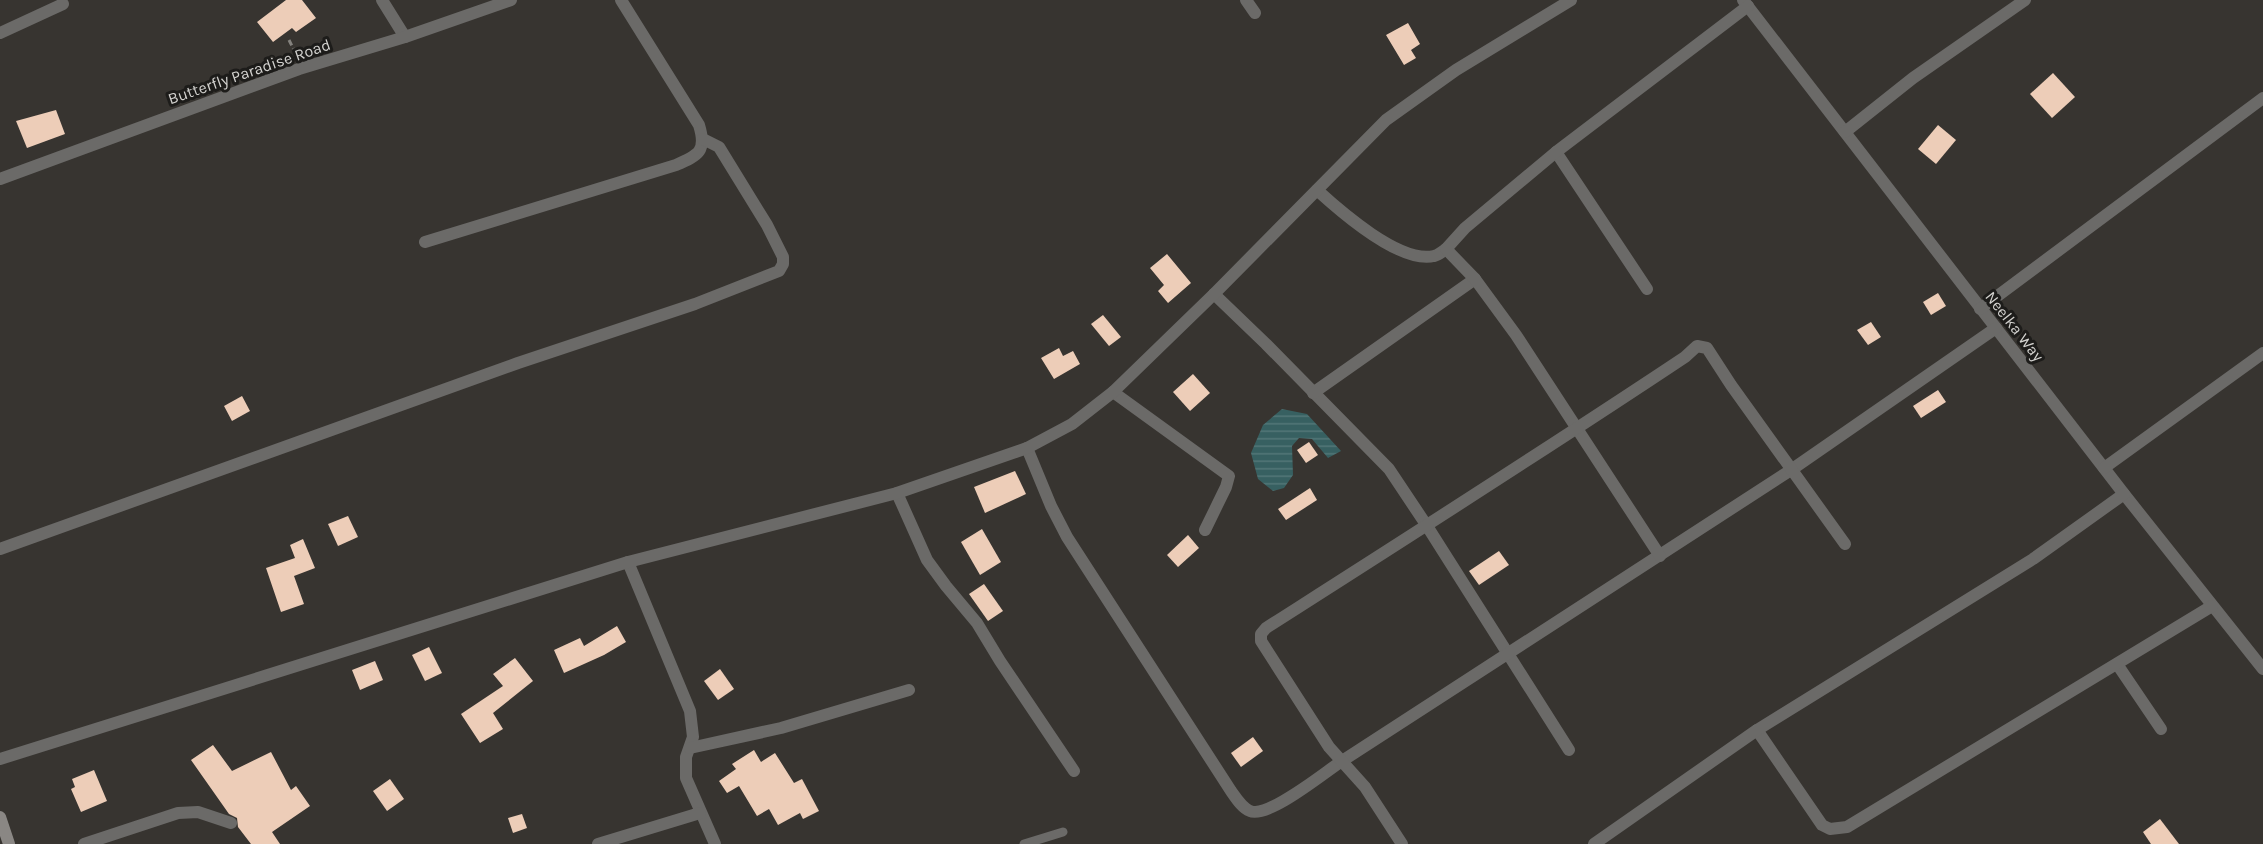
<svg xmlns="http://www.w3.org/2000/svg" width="2263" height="844" font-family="Karla,sans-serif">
<defs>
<pattern id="water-rules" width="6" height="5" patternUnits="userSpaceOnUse" patternTransform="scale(1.5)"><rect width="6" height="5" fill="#376061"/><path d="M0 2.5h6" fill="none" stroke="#537677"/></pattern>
</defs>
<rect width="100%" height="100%" fill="#373430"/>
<polygon fill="url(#water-rules)" points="1282,409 1307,414 1341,451 1328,458 1312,439 1299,438 1292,446 1293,475 1284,488 1273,491 1258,479 1251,453 1263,425"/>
<g fill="#edcdb8">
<polygon points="286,0 302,0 316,18 296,32 292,28 273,42 257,22"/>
<polygon points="1408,23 1420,44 1411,50 1416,58 1404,65 1386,35"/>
<polygon points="2053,73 2075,97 2052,118 2030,94"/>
<polygon points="56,110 65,134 27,148 16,121"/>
<polygon points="1938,125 1956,140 1936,164 1918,149"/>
<polygon points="1167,254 1191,283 1168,303 1158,291 1164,285 1150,268"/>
<polygon points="1938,293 1946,306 1931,315 1923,302"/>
<polygon points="1103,315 1121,337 1109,346 1091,324"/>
<polygon points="1871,322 1881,337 1868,345 1857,330"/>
<polygon points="1059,348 1063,356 1073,351 1080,364 1054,379 1041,358"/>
<polygon points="1193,374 1210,393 1190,411 1173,392"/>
<polygon points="1938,390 1946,402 1921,418 1913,406"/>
<polygon points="242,396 250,411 232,421 224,406"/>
<polygon points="1309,442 1318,455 1306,463 1297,450"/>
<polygon points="1015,471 1026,494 985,513 974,487"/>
<polygon points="1310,488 1317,500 1286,520 1278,509"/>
<polygon points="348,516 358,537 338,546 328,524"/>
<polygon points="982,529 1001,562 980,575 961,542"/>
<polygon points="1188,535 1199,548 1178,567 1167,555"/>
<polygon points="303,539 315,568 294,576 304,604 281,612 266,568 295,558 290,545"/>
<polygon points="1499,551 1509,565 1479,585 1469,571"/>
<polygon points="984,584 1003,611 988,621 969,594"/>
<polygon points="617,626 626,642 604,655 564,673 554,650 580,638 584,646"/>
<polygon points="429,647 442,673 425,681 412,655"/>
<polygon points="515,658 533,681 493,713 503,729 480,743 461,714 503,686 493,674"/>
<polygon points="375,661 383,680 360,690 352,670"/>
<polygon points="720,669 734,689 718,700 704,681"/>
<polygon points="1253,737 1263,751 1241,767 1231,753"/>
<polygon points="213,745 232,771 271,752 291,790 296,786 310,806 272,832 280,844 251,844 238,827 237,818 229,814 191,760"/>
<polygon points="754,750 761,762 775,753 794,783 802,779 819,811 803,819 800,813 778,825 769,809 757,816 739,786 727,793 719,781 736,769 732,764"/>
<polygon points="94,770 107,801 81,812 71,789 75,787 72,779"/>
<polygon points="390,779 404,799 387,811 373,791"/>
<polygon points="522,814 527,828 513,833 508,818"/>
<polygon points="2160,819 2179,844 2151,844 2143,832"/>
</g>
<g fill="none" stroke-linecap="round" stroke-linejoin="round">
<polyline stroke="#84827e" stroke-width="3" stroke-dasharray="6 3" stroke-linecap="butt" points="289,40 296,54"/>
<polyline stroke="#6b6a68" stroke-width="9" points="1024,844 1063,832"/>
<g stroke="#6b6a68" stroke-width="12">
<polyline points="382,0 405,37"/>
<polyline points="1246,0 1255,13"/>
<polyline points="1743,0 2124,494 2263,669"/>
<polyline points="0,33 63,4"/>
<polyline points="1845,132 1913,78 2025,0"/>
<polyline points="1556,152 1647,289"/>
<polyline points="0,179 299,69 405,37 511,0"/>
<path d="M1317 190C1340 211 1400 264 1434 256 1439 255 1443 251 1446 249"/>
<path d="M425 242 676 165C699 155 707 151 699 125L621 0"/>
<polyline points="1214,294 1266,344 1389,469 1427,526 1569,750"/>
<polyline points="1980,309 2263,98"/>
<polyline points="1113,392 1229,476 1226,487 1205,530"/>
<polyline points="1313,393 1475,279"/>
<path d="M1027 448 1051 506 1067 537 1231 791C1236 798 1242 808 1250 811 1268 819 1325 772 1342 761L1791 470 1996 328"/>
<polyline points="2104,468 2263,353"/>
<polyline points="897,493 927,560 946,586 977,623 1000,661 1074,771"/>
<polyline points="0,549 518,363 695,304 779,271 783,264 783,257 767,225 719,147 703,139"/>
<polyline points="1660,556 1516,335 1475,279 1446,249 1465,228 1556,152 1748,6"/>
<polyline points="628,562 690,711 693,737 686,757 686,778 715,844"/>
<polyline points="2117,664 2161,729"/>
<polyline points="1757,730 1822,825 1830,829 1847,827 2212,606"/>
<polyline points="690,748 781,728 909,690"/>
<polyline points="0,759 628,562 897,493 1027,448 1072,424 1113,392 1214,294 1386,120 1456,70 1571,0"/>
<polyline points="84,844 178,813 198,812 231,823"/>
<polyline points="598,844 700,813"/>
<path d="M1402 844 1365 787 1329 747 1261 641V634L1266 628C1407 538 1547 449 1685 357L1697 346 1707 348 1731 385 1845 544"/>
<polyline points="1594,844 1757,730 2033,559 2124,494"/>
</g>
<polyline stroke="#8a8784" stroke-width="12" points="0,817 9,844"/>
</g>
<g text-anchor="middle" stroke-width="6" stroke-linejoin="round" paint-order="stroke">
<g font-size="16" fill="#d3d2cf" stroke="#1d1c1a">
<text transform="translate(249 71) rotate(-19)" y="6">Butterfly Paradise Road</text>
<text transform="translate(2015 326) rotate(52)" y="6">Neelka Way</text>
</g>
</g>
</svg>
